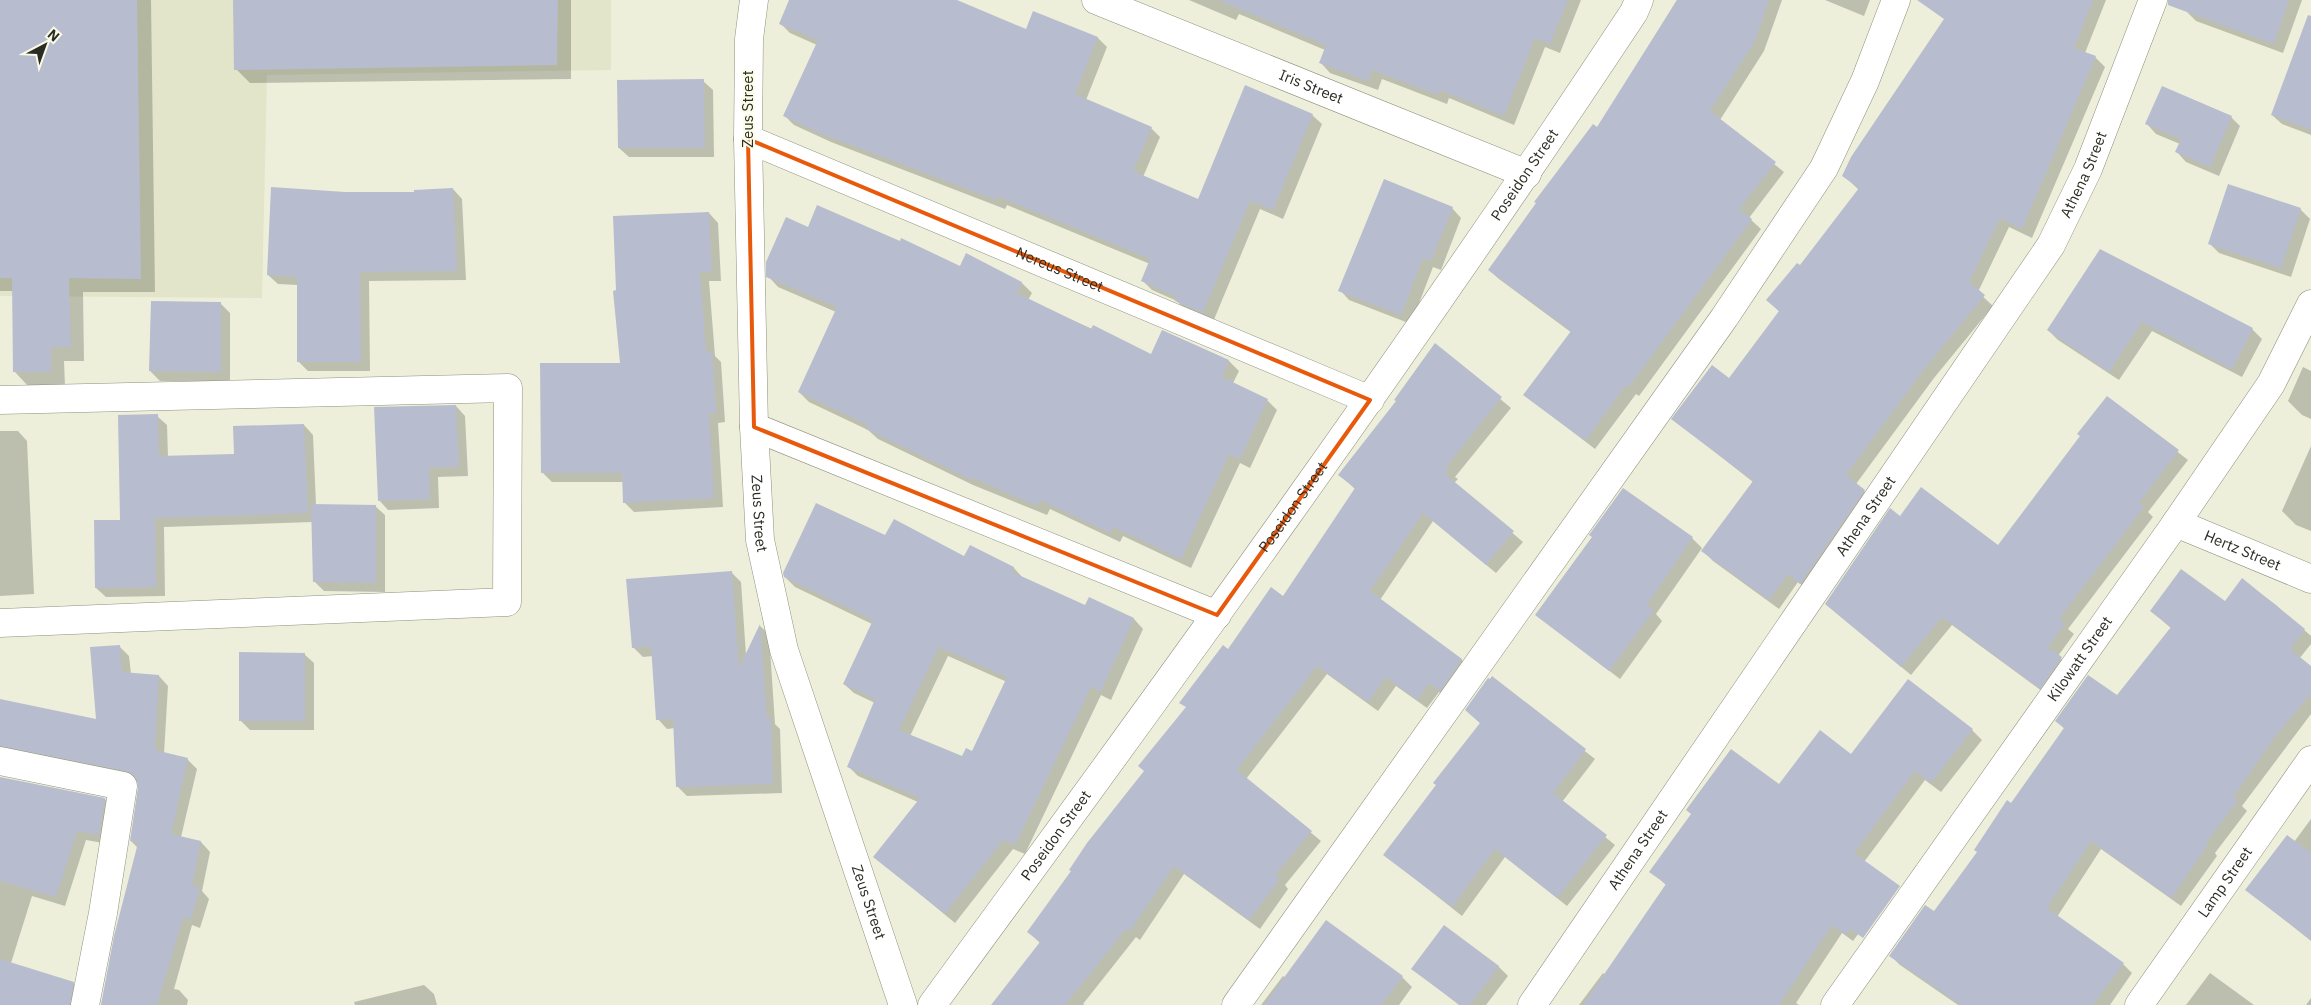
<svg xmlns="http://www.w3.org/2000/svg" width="2311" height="1005" font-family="'IBM Plex Sans',sans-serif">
<rect width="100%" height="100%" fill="#edefda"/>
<polygon fill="#e2e5c9" points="0,0 611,0 611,70 267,75 262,298 0,296"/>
<g fill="#0003" fill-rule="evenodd">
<polygon points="0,0 151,0 155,292 83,292 84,361 64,361 65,386 28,386 15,372 14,291 0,291"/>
<polygon points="234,0 571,0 571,79 250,83 236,69"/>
<polygon points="790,0 954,0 1026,31 1034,12 1098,38 1107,47 1086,100 1151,128 1160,137 1143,177 1199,200 1312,115 1322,124 1283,219 1260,209 1213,322 1186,311 1177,301 1152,290 1143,281 1150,264 1007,205 1005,209 831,142 794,125 784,115 817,45 790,33 780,23"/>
<polygon points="1189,0 1581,0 1560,53 1545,47 1514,125 1449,98 1447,104 1382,79 1378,90 1330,73 1321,63 1325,50 1239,14 1236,20"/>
<polygon points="1677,0 1782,0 1764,51 1720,120 1784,172 1749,218 1761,229 1639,396 1636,394 1595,449 1525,395 1572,333 1499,279 1489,270 1598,129"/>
<polygon points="1825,0 1870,0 1864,16"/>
<polygon points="1952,0 2106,0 2085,53 2095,57 2105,67 2032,238 2009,227 1978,292 1993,306 1934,378 1856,484 1874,500 1811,593 1798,582 1779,609 1713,561 1703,551 1753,482 1673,419 1730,380 1780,312 1767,300 1800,267 1859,190 1844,176 1945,20"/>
<polygon points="2190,0 2302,0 2283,53 2196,21 2186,11"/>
<polygon points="2311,38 2311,135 2282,124 2272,115"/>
<polygon points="703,81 713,90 714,157 629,157 619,148"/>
<polygon points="2231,117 2240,126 2219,176 2186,162 2177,152 2180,144 2156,134 2147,124"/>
<polygon points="453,189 462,199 466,280 369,281 370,371 308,371 298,361 298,285 278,284 268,275 345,193 416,193"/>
<polygon points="1452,208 1461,218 1441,270 1433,267 1411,324 1349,300 1340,290"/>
<polygon points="2300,209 2310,219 2291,277 2219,253 2209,243"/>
<polygon points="709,213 718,223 721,281 709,281 715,356 721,362 725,422 718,423 723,507 634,512 624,502 623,482 552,482 542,472 621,365"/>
<polygon points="808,229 960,267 967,255 1022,283 1032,293 1028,300 1152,356 1229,361 1239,371 1233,383 1267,400 1277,410 1250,468 1240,463 1191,568 1123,536 1120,542 1050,509 1047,515 973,485 878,439 868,430 809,402 799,392 836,312 778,287 768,276"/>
<polygon points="2100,251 2252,329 2262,339 2242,377 2152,331 2119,380 2058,340 2048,330"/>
<polygon points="220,303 230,313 230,381 160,381 150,371"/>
<polygon points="1436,345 1511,408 1455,477 1458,479 1454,483 1523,542 1496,573 1433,521 1380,600 1462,660 1471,670 1450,700 1439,692 1427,708 1396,686 1378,711 1327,674 1246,779 1321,841 1285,885 1288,889 1260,929 1184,874 1140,940 1136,937 1083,1004 1085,1005 998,1005 1040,943 1029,932 1145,771 1187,708 1181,702 1228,650 1283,597 1355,489 1340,475 1397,401"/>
<polygon points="2303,367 2311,371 2311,419 2302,415 2288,401"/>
<polygon points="2107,397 2188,460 2148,512 2153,517 2068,629 2074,634 2058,656 2071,667 2050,697 1952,625 1911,675 1826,604 1900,517 1999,547 2081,437"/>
<polygon points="456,406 465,416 468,476 438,477 439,508 388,510 379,500"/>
<polygon points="157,416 167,425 168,457 236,455 304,425 313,435 316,505 375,506 385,515 385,592 324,591 314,581 313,522 164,527 165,596 106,597 96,588 122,521"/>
<polygon points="0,431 18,431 27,441 34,594 0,596"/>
<polygon points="2311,446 2311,531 2296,525 2282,511"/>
<polygon points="1623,489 1692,538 1702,548 1656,614 1662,621 1620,679 1536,615 1593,537"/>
<path d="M886 536 965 557 970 546 1014 568 1023 578 1086 607 1090 599 1134 619 1143 629 1111 700 1101 695 1025 854 1013 849 955 923 875 857 918 802 858 776 848 766 875 703 854 693 844 684 872 624 795 587 785 577ZM948 656 1007 682 972 753 963 758 910 736Z"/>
<polygon points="731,572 741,582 746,655 760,626 769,634 775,724 780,729 782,793 687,796 677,786 675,728 667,729 658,719 653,656 643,657 633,647"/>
<polygon points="2242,580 2276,605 2311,636 2311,644 2299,659 2311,668 2311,714 2242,806 2247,811 2215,853 2217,856 2181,906 2101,849 2057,917 2123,964 2132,973 2110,1005 1958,1005 1900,965 1891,956 1934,913 2012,805 2065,729 2057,721 2117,696 2172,629 2151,611 2225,603"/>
<polygon points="119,646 129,656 131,674 159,676 168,686 164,754 188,760 197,769 181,837 201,842 210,852 202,891 209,899 200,928 192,925 174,989 179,990 188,1000 187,1005 101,1005 138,848 131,841 139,782 14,755 0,759 0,700 97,720"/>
<polygon points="304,654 314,663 314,730 250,730 240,720"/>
<polygon points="1492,678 1595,759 1562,802 1615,845 1567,906 1505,857 1462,916 1385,855 1481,724 1466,710"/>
<polygon points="1972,730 1982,740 1941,792 1925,780 1864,862 1894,886 1853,941 1842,933 1796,1003 1799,1005 1579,1005 1603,973 1605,975 1667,886 1651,871 1779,786 1851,756"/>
<polygon points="0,778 105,799 114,809 109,844 86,840 65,906 32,896 11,963 73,983 83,993 80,1005 0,1005"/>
<polygon points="2311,819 2311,941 2247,890 2294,842"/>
<polygon points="1326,922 1402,977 1412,987 1399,1005 1261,1005 1283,976 1286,978"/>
<polygon points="1498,966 1508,976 1486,1005 1459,1005 1413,969"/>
<polygon points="2210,973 2254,1005 2186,1005"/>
<polygon points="424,985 434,994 437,1005 355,1005 354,1002"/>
<polygon points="2311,998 2311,1005 2306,1005"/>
</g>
<g fill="#b8bccf" fill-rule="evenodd">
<polygon points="0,0 137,0 141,279 69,278 71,347 51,347 51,372 13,372 12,278 0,278"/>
<polygon points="233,0 558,0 557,65 234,70"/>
<polygon points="789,0 957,0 1026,29 1033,11 1098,37 1075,94 1152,127 1133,171 1198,199 1245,85 1313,114 1273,210 1250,201 1203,313 1175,301 1177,297 1141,281 1150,259 997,196 996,200 820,133 783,116 818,40 779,24"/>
<polygon points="1218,0 1568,0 1550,44 1535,38 1504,116 1440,90 1438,95 1372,70 1368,81 1319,63 1326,45"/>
<polygon points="1677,0 1769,0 1755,41 1710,111 1776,162 1739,209 1752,219 1629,387 1626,385 1585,441 1523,395 1571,331 1488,270 1536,203 1534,202 1593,124 1597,127"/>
<polygon points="1917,0 2093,0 2074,48 2096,56 2022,229 2000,218 1969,282 1985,295 1925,368 1846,475 1865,490 1800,584 1788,574 1769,600 1701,551 1753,481 1671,419 1712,365 1729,378 1779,311 1766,300 1797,263 1800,265 1859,188 1842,176 1851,157 1944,19"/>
<polygon points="2168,0 2289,0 2274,44 2168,5"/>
<polygon points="2308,15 2311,16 2311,130 2271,115"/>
<polygon points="704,79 705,148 618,148 617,80"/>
<polygon points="2162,86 2232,116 2210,167 2175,152 2181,139 2145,124"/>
<polygon points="1384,179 1453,207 1431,261 1423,258 1401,315 1338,291"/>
<polygon points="2228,184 2301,208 2281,268 2208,244"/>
<polygon points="271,187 345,192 414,192 414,190 453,188 457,271 360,272 361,362 297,362 297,277 267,275"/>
<polygon points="817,205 900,241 901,238 960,266 966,253 1022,282 1017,293 1091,329 1093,325 1151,354 1162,330 1229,360 1222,377 1268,399 1240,459 1229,454 1181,559 1113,527 1110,533 1040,500 1037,506 973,478 972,480 866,429 868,425 798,392 837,307 766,277 766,262 786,217 808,227"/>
<polygon points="709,212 712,272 700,272 706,352 712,351 716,413 709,413 714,498 623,503 622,473 541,473 540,363 620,363 613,291 616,290 613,216"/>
<polygon points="2100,249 2253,328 2232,369 2142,322 2109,372 2047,330"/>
<polygon points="151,301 221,302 221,372 149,371"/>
<polygon points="1435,343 1502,397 1446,467 1449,469 1445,474 1514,531 1486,565 1423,513 1370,591 1462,659 1440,691 1429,683 1417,700 1386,677 1368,702 1317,666 1237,770 1312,831 1275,875 1280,879 1249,920 1174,866 1130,931 1126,929 1065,1005 991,1005 1040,942 1027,932 1071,871 1069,870 1087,843 1144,771 1138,766 1186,707 1179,703 1223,645 1228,649 1271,587 1283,596 1355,488 1338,475 1396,401 1394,400"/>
<polygon points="2107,396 2179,450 2139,503 2144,507 2059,619 2065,624 2048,647 2062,657 2040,689 1942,617 1901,667 1825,604 1890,508 1900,516 1921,487 1998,545 2080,436 2077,434"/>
<polygon points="456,405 459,467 429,468 430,499 378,501 374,407"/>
<polygon points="158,414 159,456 234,454 233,426 304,424 308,513 155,518 156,587 95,588 94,520 120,520 118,415"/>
<polygon points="1623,488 1693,537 1647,605 1654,610 1609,671 1535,615 1592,537 1589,535"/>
<path d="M816 503 885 535 894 519 964 556 970 545 1014 567 1012 572 1085 605 1089 597 1134 618 1101 691 1091 687 1015 845 1003 840 945 914 873 857 920 798 847 767 875 699 843 684 873 620 784 577 783 573ZM939 647 1007 677 972 751 966 748 962 756 899 730Z"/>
<polygon points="311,504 376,505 376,583 313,582"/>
<polygon points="2181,569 2225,601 2242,578 2305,629 2290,649 2311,666 2311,693 2275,737 2233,797 2238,800 2206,843 2208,845 2171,898 2091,841 2047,908 2124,963 2093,1005 1961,1005 1889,956 1925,905 1934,911 1977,852 1974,850 2007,800 2011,803 2064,728 2055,721 2088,675 2117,695 2171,627 2150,611"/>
<polygon points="732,571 739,668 760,624 767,718 771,718 773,784 676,787 673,719 656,720 651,646 632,648 626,579"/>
<polygon points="120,645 122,672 159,675 155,750 188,758 171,834 201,841 192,885 200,888 191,919 183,917 157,1005 101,1005 114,936 138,843 130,841 138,788 137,780 133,774 126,771 0,746 0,699 96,719 90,647"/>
<polygon points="239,652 305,653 305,721 239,721"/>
<polygon points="1492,676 1586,749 1553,793 1607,835 1557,898 1495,849 1452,907 1383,855 1436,785 1433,783 1480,723 1465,710 1488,678 1490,679"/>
<polygon points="1908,679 1973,729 1931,783 1915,771 1854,853 1900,886 1863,938 1851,929 1846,935 1832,925 1779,1005 1583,1005 1666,884 1649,872 1691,814 1686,810 1731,749 1779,784 1820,730 1851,754"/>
<polygon points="0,777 105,798 99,835 77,831 56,897 0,881"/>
<polygon points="2287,835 2311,853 2311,940 2245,890"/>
<polygon points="1326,920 1403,976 1382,1005 1264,1005"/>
<polygon points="1444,925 1499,966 1470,1005 1460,1005 1411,969"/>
<polygon points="0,959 74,982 70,1005 0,1005"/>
</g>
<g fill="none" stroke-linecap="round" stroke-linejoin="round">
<defs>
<g id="street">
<path id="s1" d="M754 0 749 39 748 139 754 427 760 540 784 650 903 1005"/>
<path id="s2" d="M1096 0 1527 174"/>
<path id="s3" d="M748 139 1370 400"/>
<polyline points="0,400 508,388 507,602 0,623"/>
<polyline points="754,427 1217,615"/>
<path id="s4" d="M2176 523 2311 579"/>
<polyline points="0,761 123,786 103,913 85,1005"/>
<path id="s5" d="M932 1005C1172 678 1410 351 1634 12L1639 0"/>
<polyline points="1236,1005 1724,318 1824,168 1865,81 1896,0"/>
<path id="s6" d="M1532 1005 2051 245 2088 169 2153 0"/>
<path id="s7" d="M1835 1005 2176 523 2271 384 2311 304"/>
<path id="s8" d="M2139 1005 2311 760"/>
</g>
</defs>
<use href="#street" stroke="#8e907d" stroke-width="29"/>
<use href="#street" stroke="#fff" stroke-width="28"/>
</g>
<path fill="none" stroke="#e8590c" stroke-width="4" stroke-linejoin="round" d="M748 139 1370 400 1217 615 754 427Z"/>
<g text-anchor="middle" stroke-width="4" stroke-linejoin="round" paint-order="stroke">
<g font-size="15" fill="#2b2c24" stroke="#fafce7">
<text dy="5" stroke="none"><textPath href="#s2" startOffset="232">Iris Street</textPath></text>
<text transform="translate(748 109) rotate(-90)" y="5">Zeus Street</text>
<text dy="5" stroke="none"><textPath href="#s6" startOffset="998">Athena Street</textPath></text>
<text dy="5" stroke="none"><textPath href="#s5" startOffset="1020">Poseidon Street</textPath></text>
<text dy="5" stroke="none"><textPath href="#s3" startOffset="338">Nereus Street</textPath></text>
<text dy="5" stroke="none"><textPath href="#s5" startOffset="615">Poseidon Street</textPath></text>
<text dy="5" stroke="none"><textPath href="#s1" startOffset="514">Zeus Street</textPath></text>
<text dy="5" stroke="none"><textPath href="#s6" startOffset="592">Athena Street</textPath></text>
<text dy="5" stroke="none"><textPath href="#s4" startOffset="72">Hertz Street</textPath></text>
<text dy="5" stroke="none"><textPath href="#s7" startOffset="424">Kilowatt Street</textPath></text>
<text dy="5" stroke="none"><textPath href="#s5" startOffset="210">Poseidon Street</textPath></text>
<text dy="5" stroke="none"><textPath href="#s6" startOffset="188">Athena Street</textPath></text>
<text dy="5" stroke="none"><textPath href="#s8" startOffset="150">Lamp Street</textPath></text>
<text dy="5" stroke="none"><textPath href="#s1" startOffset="919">Zeus Street</textPath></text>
</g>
</g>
<g transform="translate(45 45) rotate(41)" stroke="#fafce7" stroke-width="4" paint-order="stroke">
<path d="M0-4L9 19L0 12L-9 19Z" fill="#2b2c24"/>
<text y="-8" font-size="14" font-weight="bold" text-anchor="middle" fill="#2b2c24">N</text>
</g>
</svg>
